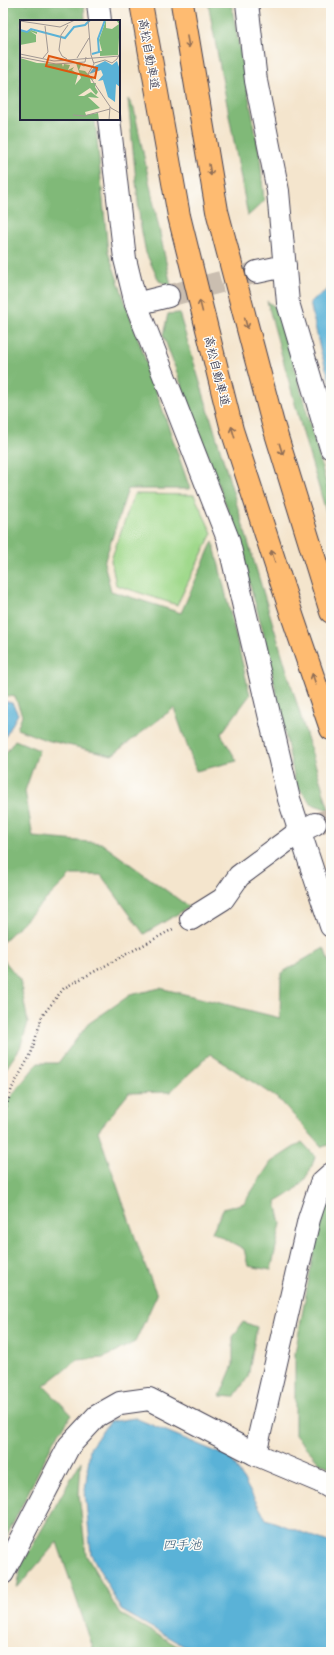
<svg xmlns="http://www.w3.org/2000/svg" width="334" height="1655" font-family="Dekko,'Klee One',sans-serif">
<rect width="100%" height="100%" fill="#fdfcf7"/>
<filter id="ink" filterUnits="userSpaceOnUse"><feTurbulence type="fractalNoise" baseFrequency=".025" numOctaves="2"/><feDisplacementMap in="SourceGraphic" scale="8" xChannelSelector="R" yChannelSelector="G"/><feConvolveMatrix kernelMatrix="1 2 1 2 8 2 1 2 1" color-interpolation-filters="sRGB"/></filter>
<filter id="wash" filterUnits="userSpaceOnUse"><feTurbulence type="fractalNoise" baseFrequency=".012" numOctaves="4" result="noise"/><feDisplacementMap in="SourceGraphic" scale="16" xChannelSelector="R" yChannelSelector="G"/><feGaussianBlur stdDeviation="0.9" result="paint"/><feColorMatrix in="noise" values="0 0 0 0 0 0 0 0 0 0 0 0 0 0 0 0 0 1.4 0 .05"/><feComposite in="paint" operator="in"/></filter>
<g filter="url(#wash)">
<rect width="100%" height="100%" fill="#f4e5cd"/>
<polygon fill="#a0d98c" stroke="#617e64" points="134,494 194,495 212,533 177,605 116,585 111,560"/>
<g fill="#80b978" stroke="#516e5a">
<polygon points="3,3 84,3 85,21 21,21 21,119 95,119 108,252 190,489 128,489 104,563 111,591 181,613 213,541 250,695 221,734 237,761 196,771 174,708 112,755 46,740 17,729 22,715 15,697 3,695"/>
<polygon points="208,3 231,3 260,156 264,201 248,216"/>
<polygon points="128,99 134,109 171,286 159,281 146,253 140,222"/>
<polygon points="267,301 279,310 331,501 331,528 306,444"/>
<polygon points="179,313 329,810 312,804 296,785 263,631 233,524 163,335 168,314"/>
<polygon points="15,740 39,750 25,791 33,837 101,843 189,907 144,934 101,875 71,875 3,942 3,757"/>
<polygon points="324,948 331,967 331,1144 322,1147 280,1100 210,1054 170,1092 129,1093 98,1131 143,1260 157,1295 135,1342 103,1358 77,1360 44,1386 72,1415 53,1442 3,1544 3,1106 38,1063 58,1063 88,1024 130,995 160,988 280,1018 281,973"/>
<polygon points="3,959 20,980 28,1023 20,1048 3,1073"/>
<path d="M302 1142 315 1156C309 1179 297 1191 276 1202L281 1224 271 1270 248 1266 244 1249 212 1232 223 1209 244 1203 271 1162Z"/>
<polygon points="331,1199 331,1468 320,1463 295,1435 295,1353 321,1213"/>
<polygon points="243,1322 257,1327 248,1377 234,1397 220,1396 233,1365 233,1337"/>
<polygon points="81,1461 79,1495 86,1555 119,1613 188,1652 97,1652 93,1648 57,1542 17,1588 21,1566"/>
</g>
<g fill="#5ab2d7" stroke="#3e6a89">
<polygon points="331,287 331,385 320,349 310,302"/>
<polygon points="3,701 12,703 18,714 3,741"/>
<polygon points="135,1418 231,1458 266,1519 331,1543 331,1652 194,1652 121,1610 91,1554 85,1491 90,1448 109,1422"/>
</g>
</g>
<g filter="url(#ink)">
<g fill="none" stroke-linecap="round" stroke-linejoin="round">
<g stroke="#cabeb0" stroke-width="22" stroke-dasharray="22 11" stroke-linecap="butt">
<polyline points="168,296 254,273"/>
<polyline points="315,824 331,819"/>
</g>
<defs>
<g id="street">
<polyline points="98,3 100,21"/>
<polyline points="247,3 256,81 278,191 288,303 331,448"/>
<polyline points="109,119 125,259 136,304 228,539 289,799 331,926"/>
<polyline points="257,272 285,266"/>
<polyline points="136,304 168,296"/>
<polyline points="191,919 223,899 239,876 300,831 315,824"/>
<polyline points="255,1454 309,1219 321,1183 331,1174"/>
<polyline points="3,1573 69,1446 97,1416 120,1403 149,1399 255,1454 319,1481 331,1488"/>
</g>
<g id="highway">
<polyline points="141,3 179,216 232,430 293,618 331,729"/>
<polyline points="182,3 217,211 273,424 331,612"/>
</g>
</defs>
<use href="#street" stroke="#423f51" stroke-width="24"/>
<use href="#highway" stroke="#423f51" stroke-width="24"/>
<polyline stroke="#423f51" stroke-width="2.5" stroke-dasharray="1 3" stroke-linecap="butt" points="3,1118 12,1088 31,1054 42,1016 64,988 173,929"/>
<use href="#street" stroke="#fff" stroke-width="22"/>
<use href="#highway" stroke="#febb71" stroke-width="22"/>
</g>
<defs><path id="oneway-shaft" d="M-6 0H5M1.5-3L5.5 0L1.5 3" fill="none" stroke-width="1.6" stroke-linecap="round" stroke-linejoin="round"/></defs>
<g stroke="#906e56">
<use href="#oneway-shaft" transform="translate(188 42) rotate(80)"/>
<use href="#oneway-shaft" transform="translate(210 170) rotate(80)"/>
<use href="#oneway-shaft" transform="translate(201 306) rotate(-104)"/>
<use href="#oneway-shaft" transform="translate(246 323) rotate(75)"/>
<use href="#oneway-shaft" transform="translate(233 432) rotate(-106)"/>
<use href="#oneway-shaft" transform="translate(281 449) rotate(73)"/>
<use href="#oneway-shaft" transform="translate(273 556) rotate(-108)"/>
<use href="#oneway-shaft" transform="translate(314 679) rotate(-109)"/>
</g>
</g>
<g text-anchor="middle" stroke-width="3" stroke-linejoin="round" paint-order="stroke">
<g font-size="12" fill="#22223b" stroke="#fdfcf7">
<text transform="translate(149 54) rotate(80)" y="4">高松自動車道</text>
<text transform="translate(217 371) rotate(76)" y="4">高松自動車道</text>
</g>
<g font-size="13" font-style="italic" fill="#385c79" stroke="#fdfcf7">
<text x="182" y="1549">四手池</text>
</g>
</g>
<g transform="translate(20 20)">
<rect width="100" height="100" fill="#f4e5cd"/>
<path d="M86 0V8L92 9 99 4 96 0H100L98 35 80 36V31H82L79 20ZM0 10 8 12 11 10 17 12V14L10 11 16 15V22L0 25ZM0 38 17 43 42 44 43 47 44 44 50 45 48 50 54 47 52 50 58 54 55 65 61 58 56 43 62 44 65 47 61 45 59 50 65 51 74 60 70 59 71 63H76L75 67 78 72 76 75 70 68 58 76H64L71 72 79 78 68 77 80 88 65 92 66 95 78 93 79 100 0 99Z" fill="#80b978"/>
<path d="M85 41 92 45 97 41 100 50V67L96 64 95 82 88 77 83 60 78 61 83 55 81 50 69 54 75 46Z" fill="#5ab2d7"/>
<path fill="none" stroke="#5ab2d7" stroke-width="2" d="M0 10 7 12 11 9 45 18 54 7 65 5 70 0M72 34 79 32 78 19 85 0"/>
<path fill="none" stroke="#a09793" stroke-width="1" d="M68 0 71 35 74 44 68 54 91 88 100 93M0 1 40 7 55 0M0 34 34 41 100 36M0 37 36 44 65 42 66 37M23 38 28 32 25 6M57 38 69 18M47 39 42 36 39 30 41 15 48 5M74 43 85 40 92 43 97 39 100 33M53 95 64 96 90 89M89 100 90 87"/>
<path fill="#de560e" fill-opacity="0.15" stroke="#de560e" stroke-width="2" d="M29 36 77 48 75 58 26 46Z"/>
<rect width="100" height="100" fill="none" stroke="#22223b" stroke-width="2"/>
</g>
<rect width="334" height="1655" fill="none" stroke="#fdfcf7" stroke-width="16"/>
</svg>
